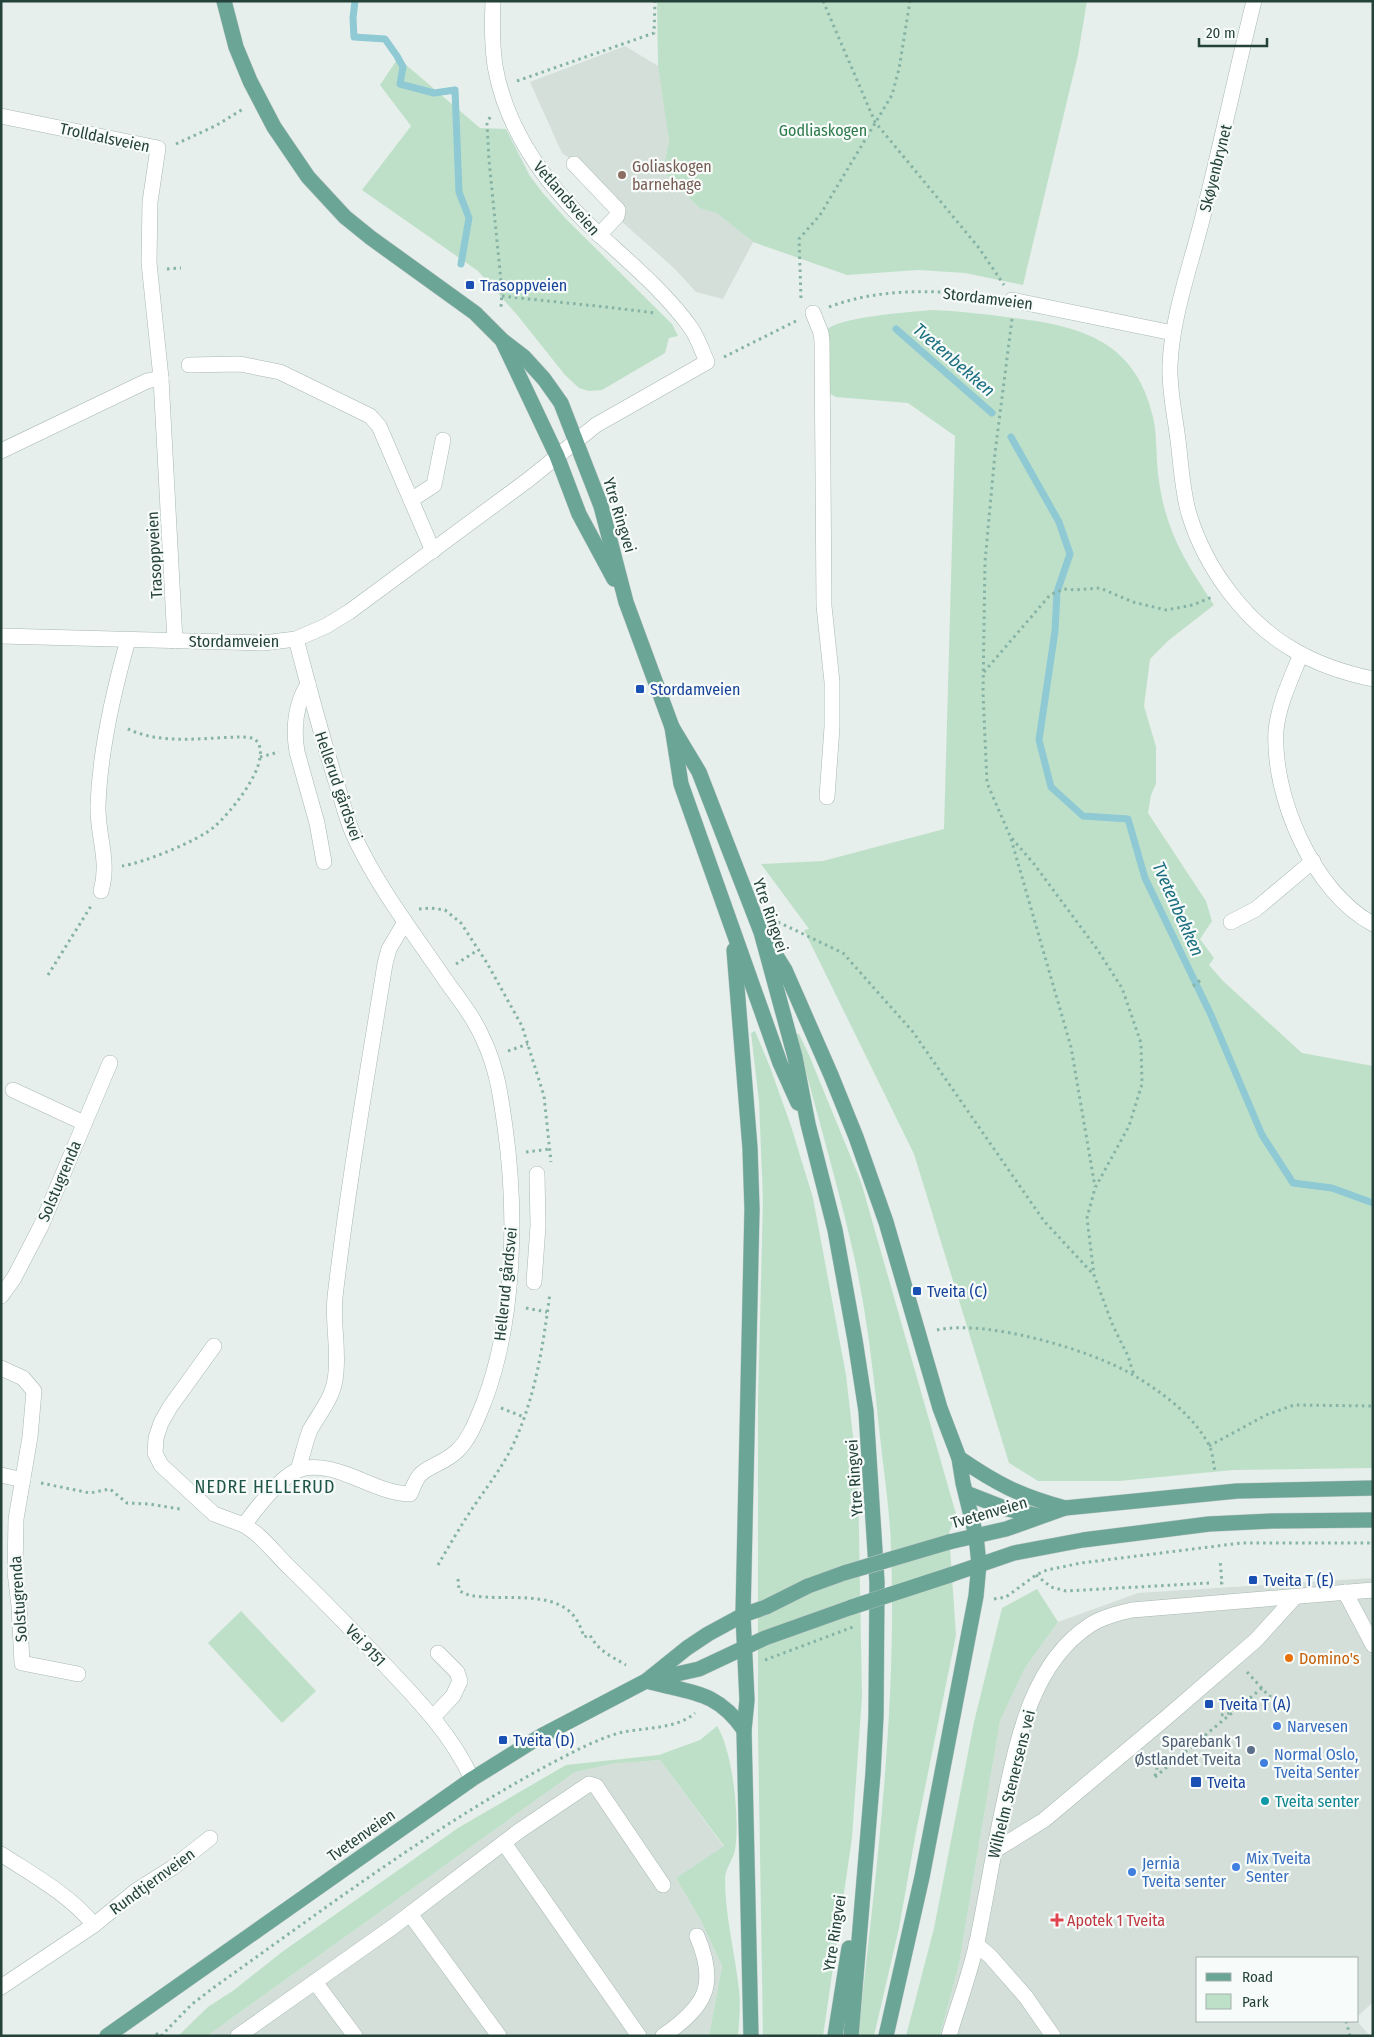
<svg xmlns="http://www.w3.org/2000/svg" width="1374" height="2037" font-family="'Fira Sans Condensed',sans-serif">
<rect width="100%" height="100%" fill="#e6efeb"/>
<g fill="#d4dfda">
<polygon points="625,46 658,66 663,88 669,140 663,171 699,208 717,212 753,242 723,299 696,292 674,268 621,221 578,179 568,157 562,153 530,82"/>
<polygon points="1373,1578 1373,2002 1358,2016 1358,1958 1198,1958 1198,2021 1357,2021 1370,2036 940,2036 959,1964 1000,1721 1025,1668 1058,1622 1138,1593"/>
<polygon points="660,1760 724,1847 676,1878 701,1921 722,1966 709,2036 207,2036 575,1772 612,1764"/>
</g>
<g fill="#bfe0c8">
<polygon points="657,1 1087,1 1078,55 1023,285 965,273 918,270 847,275 753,242 717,213 699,208 663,171 669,140 658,66"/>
<polygon points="398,58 480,128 506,129 530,176 542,192 566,219 672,324 678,336 669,338 665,353 602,390 589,391 579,388 565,375 518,316 478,271 362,190 411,126 380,85"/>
<path d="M931 310C959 311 986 314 1014 318 1082 326 1136 342 1153 417 1157 435 1156 455 1158 474 1165 530 1183 558 1214 605L1169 640 1150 659 1144 706 1156 747V784L1151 795 1148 813 1206 901 1212 921 1200 939 1214 958 1209 965 1223 981 1302 1053 1373 1066V1468L1233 1470 1119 1481H1038L1009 1463 914 1154 804 930 809 929 761 864 823 861 944 829 955 436 908 403 836 397 829 393 827 330C838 317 911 312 931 310Z"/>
<polygon points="755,1031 770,1067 791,1126 813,1198 846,1375 858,1480 862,1696 852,1838 823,2036 763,2036 758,1732 758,1401 763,1200 759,1101 751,1033"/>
<path d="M796 1034H799L809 1055 861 1182 956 1514 949 1533 956 1635 916 1832 899 1928 874 2036H858C876 1874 897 1712 891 1549 890 1511 884 1474 880 1437 874 1378 867 1314 854 1256 837 1181 815 1108 796 1034Z"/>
<polygon points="1037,1589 1058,1622 1025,1668 1000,1721 959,1964 940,2036 906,2036 934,1928 974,1722 1002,1608"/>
<polygon points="241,1611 316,1691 282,1723 208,1643"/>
<path d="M717 1726C733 1751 740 1821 735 1850 733 1860 725 1869 725 1879 725 1916 735 1953 739 1990 741 2005 739 2021 738 2036H709L722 1966 701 1921 676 1878 724 1846 660 1760 612 1764 575 1772 207 2036H178L208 2007 234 1990 282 1952 458 1828 566 1765 659 1755 700 1740Z"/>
</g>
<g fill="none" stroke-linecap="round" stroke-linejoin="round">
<g stroke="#8ec9d4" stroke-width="7">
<polyline points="355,1 353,18 354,37 385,39 397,56 403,67 400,84 434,93 455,90 459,192 469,218 461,264"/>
<polyline points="896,329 992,413"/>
<polyline points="1011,437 1059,522 1070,554 1057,592 1055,631 1039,740 1051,787 1083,816 1128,819 1145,878 1211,1015 1262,1135 1293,1183 1332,1188 1373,1203"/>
</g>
<defs>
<g id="minor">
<path d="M1254 1C1236 73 1221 145 1203 216 1191 265 1172 315 1170 365 1169 390 1175 416 1178 440 1181 464 1182 490 1189 514 1205 567 1244 621 1292 649 1317 664 1344 673 1373 679"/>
<polyline points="1,116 158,148 150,202 149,263 161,378 175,641"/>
<polyline points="574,164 618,210 617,216 599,235"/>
<polyline points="1012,300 1173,333"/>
<polyline points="813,313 821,333 822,341 824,606 832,682 832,727 827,797"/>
<polyline points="189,365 240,364 280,372 370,416 379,426 433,551"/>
<polyline points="1,451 147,381 161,378"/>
<polyline points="411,500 434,485 443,440"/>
<path d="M1 636 263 643 296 639 326 626 349 612 528 480 596 425 707 362C702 351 698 338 691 328 663 289 624 258 590 226 544 182 506 129 495 66 492 45 492 22 493 1"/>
<path d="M1301 654C1291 679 1279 703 1276 730 1272 796 1313 892 1373 924"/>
<path d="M308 684C295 705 293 728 297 752L317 823 324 862"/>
<path d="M101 891C110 861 97 835 98 805 100 749 113 693 128 640"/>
<polyline points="1231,922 1256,909 1313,861"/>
<polyline points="13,1090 84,1123"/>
<polyline points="534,1282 538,1226 537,1174"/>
<polyline points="1,1296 14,1278 41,1226 110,1063"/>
<path d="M214 1346 170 1407 161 1423 156 1438 155 1453 161 1465 214 1514 244 1525C255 1510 280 1477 298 1470 314 1464 336 1470 351 1476 371 1484 388 1493 410 1494 413 1488 416 1478 421 1474 429 1466 446 1462 457 1451 470 1439 477 1419 484 1402 515 1321 517 1212 505 1127 501 1098 497 1068 484 1041 475 1019 460 1000 446 981 415 935 379 889 355 838 348 824 344 808 340 794 323 743 310 691 296 639"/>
<polyline points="1,1368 23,1378 34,1391 30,1437 16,1519 15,1572 19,1606 22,1663 78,1674"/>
<path d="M298 1470C302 1457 305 1443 310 1430 319 1414 332 1399 335 1380 340 1352 332 1324 335 1297 348 1185 367 1075 385 964L389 949 405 922"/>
<polyline points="1,1475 23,1480"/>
<path d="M244 1525C263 1536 275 1554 291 1569 322 1599 352 1630 382 1662 416 1698 451 1733 472 1779"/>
<polyline points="1345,1592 1373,1645"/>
<polyline points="433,1717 453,1696 460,1681 457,1672 438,1653"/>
<polyline points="504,1843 639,2036"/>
<polyline points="994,1851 1044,1820 1167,1717 1256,1640 1295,1597"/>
<path d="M1 1854C33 1875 70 1895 94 1925"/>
<polyline points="410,1914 499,2036"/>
<polyline points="976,1944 990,1956 1026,1997 1053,2036"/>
<polyline points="315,1982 355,2036"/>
<polyline points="1,1987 94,1925 137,1890 172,1868 210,1838"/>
<polyline points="238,2036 394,1926 519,1831 589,1784 596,1786 663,1885"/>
<path d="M663 2036C706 2006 718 1985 697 1936"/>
<path d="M949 2036C958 2005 970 1974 977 1942 986 1898 993 1855 1002 1812 1016 1747 1029 1665 1090 1625 1102 1617 1118 1613 1132 1610L1373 1590"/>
</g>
<g id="major">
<polyline points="224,1 236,47 250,81 274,127 308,177 345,217 371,238 475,313 502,340 524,357 544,379 561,403 601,506 626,602 672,727 681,784 780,1063 798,1103"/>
<polyline points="503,342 557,456 579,514 614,579"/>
<polyline points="672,727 699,772 761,932 795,1057 808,1124 835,1230 855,1340 866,1411 877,1582 876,1716 873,1773 851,2036"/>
<polyline points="770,946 785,970 831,1075 856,1137 886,1222 940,1408 959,1458 963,1483 976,1536 979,1564 976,1596 922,1877 886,2036"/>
<polyline points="734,950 750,1148 752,1209 743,1615 747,1700 744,1730 751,2036"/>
<path d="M959 1458C997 1484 1020 1496 1065 1508"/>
<polyline points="966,1493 1007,1509 1040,1516"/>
<polyline points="949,1542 1006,1529 1065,1508 1237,1491 1373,1488"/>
<polyline points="950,1575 1014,1553 1083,1540 1209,1524 1272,1521 1373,1520"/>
<polyline points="650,1680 699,1669 765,1638 852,1607"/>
<path d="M650 1682C692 1693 717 1691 744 1730"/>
<polyline points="107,2036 472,1779 541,1736 646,1681 687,1648 708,1634 743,1615 766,1607 808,1586"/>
<polyline points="835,2036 849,1948"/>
</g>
</defs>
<use href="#minor" stroke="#a8b8b2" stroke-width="16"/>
<use href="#major" stroke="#c2cac8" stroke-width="16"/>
<g stroke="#86b3a5" stroke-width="3" stroke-dasharray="2.5 4" stroke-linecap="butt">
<polyline points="823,1 875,122 979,248 1004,285"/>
<polyline points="517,81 654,33 655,1"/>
<polyline points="490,117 487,124 489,160 502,291 501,307"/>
<polyline points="176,144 217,125 243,109"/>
<polyline points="167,269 181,268"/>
<path d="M502 296C553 302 604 306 655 313"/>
<polyline points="801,298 799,239 820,215 892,95 899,69 910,1"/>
<path d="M829 307C882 287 939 290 994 297"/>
<polyline points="1012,319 995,453 985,562 983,693 987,783 1010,836 1034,864 1097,949 1122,988 1141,1043 1142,1084 1129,1126 1095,1188 1087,1218 1094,1275 1113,1326 1128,1356 1134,1375"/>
<polyline points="724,357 796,321"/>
<polyline points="984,672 1050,595 1064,589 1075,590 1100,588 1133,602 1166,610 1193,605 1212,597"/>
<polyline points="260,757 279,752"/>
<polyline points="1011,839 1071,1047 1095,1187"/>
<path d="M122 866C143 863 198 841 214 827 230 813 258 778 260 757 261 751 260 747 258 742L253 738 244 737C206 737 161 746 126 728"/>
<polyline points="419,909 430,908 445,910 461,923 487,963 522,1026 544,1096 551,1162"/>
<polyline points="778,922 843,953 913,1032 1044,1221 1094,1275"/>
<polyline points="456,964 478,950"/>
<polyline points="48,975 91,906"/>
<polyline points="1193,986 1202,979"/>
<polyline points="508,1051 528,1044"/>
<polyline points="526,1152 550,1149"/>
<polyline points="526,1308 547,1312"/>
<path d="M937 1330C986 1319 1092 1350 1135 1376 1163 1393 1193 1415 1209 1445 1213 1453 1213 1463 1215 1471"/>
<polyline points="501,1408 524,1417"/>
<polyline points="1209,1446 1266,1415 1294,1405 1373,1406"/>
<polyline points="41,1483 90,1493 110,1489 127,1503 149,1504 180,1509"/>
<path d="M438 1565C449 1546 460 1527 472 1509 486 1488 502 1468 513 1445 536 1396 543 1345 550 1293"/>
<polyline points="1036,1575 1051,1587 1066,1591 1209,1583"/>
<path d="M458 1579 459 1590C466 1596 475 1596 485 1597 513 1599 559 1592 576 1619 580 1625 582 1631 584 1637L590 1635C598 1651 611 1656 626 1665"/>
<polyline points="1220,1583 1222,1583 1220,1560"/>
<polyline points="994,1599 1006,1597 1036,1575 1047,1570 1081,1563 1241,1543 1373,1543"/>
<polyline points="1247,1672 1269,1696 1279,1699"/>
<polyline points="1221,1715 1230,1713"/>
<polyline points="1155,1776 1157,1768"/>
<polyline points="1155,1777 1262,1688"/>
<polyline points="1346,2021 1350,2036"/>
<polyline points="156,2033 159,2036"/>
<path d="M161 2036 191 2005 213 1988C323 1910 431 1828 550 1764 573 1752 595 1740 619 1733 644 1727 675 1730 695 1713"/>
</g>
<use href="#minor" stroke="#fff" stroke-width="15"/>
<use href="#major" stroke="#6aa596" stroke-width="15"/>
<defs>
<g id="major-bridge">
<polyline points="808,1586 844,1573 949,1542"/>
<polyline points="852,1607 950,1575"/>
</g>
</defs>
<use href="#major-bridge" stroke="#c2cac8" stroke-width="16" stroke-linecap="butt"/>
<polyline stroke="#86b3a5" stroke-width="3" stroke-dasharray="2.5 4" stroke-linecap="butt" points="765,1660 853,1627"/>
<use href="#major-bridge" stroke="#6aa596" stroke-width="15"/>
</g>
<circle fill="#8d6e63" stroke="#f7fbf9" stroke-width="2" cx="622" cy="175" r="5"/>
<g fill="#1a4fb4" stroke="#f7fbf9" stroke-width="2">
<rect x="465" y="280" width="10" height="10" rx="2.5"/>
<rect x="635" y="684" width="10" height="10" rx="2.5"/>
<rect x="912" y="1286" width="10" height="10" rx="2.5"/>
<rect x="1248" y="1575" width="10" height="10" rx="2.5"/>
<rect x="1204" y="1699" width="10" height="10" rx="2.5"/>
<rect x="498" y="1735" width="10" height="10" rx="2.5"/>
<rect x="1190" y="1776" width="12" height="12" rx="2.5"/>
</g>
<circle fill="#e8710a" stroke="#f7fbf9" stroke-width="2" cx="1289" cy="1658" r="5"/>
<g fill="#3f7fe0" stroke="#f7fbf9" stroke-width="2">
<circle cx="1277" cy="1726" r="5"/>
<circle cx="1264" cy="1763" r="5"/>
<circle cx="1236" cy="1867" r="5"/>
<circle cx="1132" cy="1872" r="5"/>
</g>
<circle fill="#5c6f8a" stroke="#f7fbf9" stroke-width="2" cx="1251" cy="1750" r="5"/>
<circle fill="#0f9aa8" stroke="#f7fbf9" stroke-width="2" cx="1265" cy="1801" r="5"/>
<path fill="#e0444e" stroke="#f7fbf9" stroke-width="2" d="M1054.5 1912.5h5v5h5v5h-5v5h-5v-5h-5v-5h5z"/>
<g text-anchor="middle" stroke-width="4.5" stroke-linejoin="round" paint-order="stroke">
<g font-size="16" fill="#2d7a4b" stroke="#f7fbf9">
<text x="823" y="136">Godliaskogen</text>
</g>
<g font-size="16" fill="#24423a" stroke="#f7fbf9">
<text transform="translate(105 137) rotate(12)" y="6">Trolldalsveien</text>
<text transform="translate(1215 168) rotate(-76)" y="6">Skøyenbrynet</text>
<text transform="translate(567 198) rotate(49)" y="6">Vetlandsveien</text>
<text transform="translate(988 298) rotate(7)" y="6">Stordamveien</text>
<text transform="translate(620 515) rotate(73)" y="6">Ytre Ringvei</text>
<text transform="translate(154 555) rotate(-93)" y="6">Trasoppveien</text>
<text x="234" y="647">Stordamveien</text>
<text transform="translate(339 786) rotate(71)" y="6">Hellerud gårdsvei</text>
<text transform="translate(771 915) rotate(71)" y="6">Ytre Ringvei</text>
<text transform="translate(59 1181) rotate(-67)" y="6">Solstugrenda</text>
<text transform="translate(505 1284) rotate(-84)" y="6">Hellerud gårdsvei</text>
<text transform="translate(854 1478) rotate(-94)" y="6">Ytre Ringvei</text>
<text transform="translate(989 1512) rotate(-16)" y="6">Tvetenveien</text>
<text transform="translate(18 1599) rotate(-94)" y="6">Solstugrenda</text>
<text transform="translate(366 1645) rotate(47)" y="6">Vei 9151</text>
<text transform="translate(1011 1784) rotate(-76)" y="6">Wilhelm Stenersens vei</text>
<text transform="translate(361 1835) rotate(-35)" y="6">Tvetenveien</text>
<text transform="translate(152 1881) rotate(-36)" y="6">Rundtjernveien</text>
<text transform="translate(834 1933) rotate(-81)" y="6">Ytre Ringvei</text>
</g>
<g font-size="16" fill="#785e54" stroke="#f7fbf9" text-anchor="start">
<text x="632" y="172">Goliaskogen<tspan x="632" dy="18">barnehage</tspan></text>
</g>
<g font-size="16" fill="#164399" stroke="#f7fbf9" text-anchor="start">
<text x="480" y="291">Trasoppveien</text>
<text x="650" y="695">Stordamveien</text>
<text x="927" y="1297">Tveita (C)</text>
<text x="1263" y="1586">Tveita T (E)</text>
<text x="1219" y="1710">Tveita T (A)</text>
<text x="513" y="1746">Tveita (D)</text>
<text x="1207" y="1788">Tveita</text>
</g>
<g font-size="16" fill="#c56008" stroke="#f7fbf9" text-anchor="start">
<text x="1299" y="1664">Domino's</text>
</g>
<g font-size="16" fill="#366cbe" stroke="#f7fbf9" text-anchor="start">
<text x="1287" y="1732">Narvesen</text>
<text x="1274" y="1760">Normal Oslo,<tspan x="1274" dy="18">Tveita Senter</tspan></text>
<text x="1246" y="1864">Mix Tveita<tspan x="1246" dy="18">Senter</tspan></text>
<text x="1142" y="1869">Jernia<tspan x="1142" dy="18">Tveita senter</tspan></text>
</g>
<g font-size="16" fill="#4e5e75" stroke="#f7fbf9" text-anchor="end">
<text x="1241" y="1747">Sparebank 1<tspan x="1241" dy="18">Østlandet Tveita</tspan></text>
</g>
<g font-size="16" fill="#0d838f" stroke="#f7fbf9" text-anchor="start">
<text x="1275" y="1807">Tveita senter</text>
</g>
<g font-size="16" fill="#be3a42" stroke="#f7fbf9" text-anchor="start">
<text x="1067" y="1926">Apotek 1 Tveita</text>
</g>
<g font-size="18" font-style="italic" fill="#1c6f80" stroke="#f7fbf9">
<text transform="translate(954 360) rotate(41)" y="6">Tvetenbekken</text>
<text transform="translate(1178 909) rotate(66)" y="6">Tvetenbekken</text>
</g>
<g font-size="18" letter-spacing="1" fill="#1f5548" stroke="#f7fbf9">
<text x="265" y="1493">NEDRE HELLERUD</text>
</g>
</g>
<rect width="1374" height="2037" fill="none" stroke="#24423a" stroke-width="5"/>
<rect x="1196" y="1957" width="162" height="65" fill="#f7fbf9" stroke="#a3b1ad"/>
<rect x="1206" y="1973" width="25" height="8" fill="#6aa596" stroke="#a3b1ad"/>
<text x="1242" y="1982" font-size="15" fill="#24423a">Road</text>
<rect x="1206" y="1994" width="25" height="15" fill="#bfe0c8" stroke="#a3b1ad"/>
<text x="1242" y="2007" font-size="15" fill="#24423a">Park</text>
<path d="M1199 38v8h68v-8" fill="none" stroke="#24423a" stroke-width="2.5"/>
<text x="1206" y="38" font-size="15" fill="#24423a" stroke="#f7fbf9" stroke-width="4" paint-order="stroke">20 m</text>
</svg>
